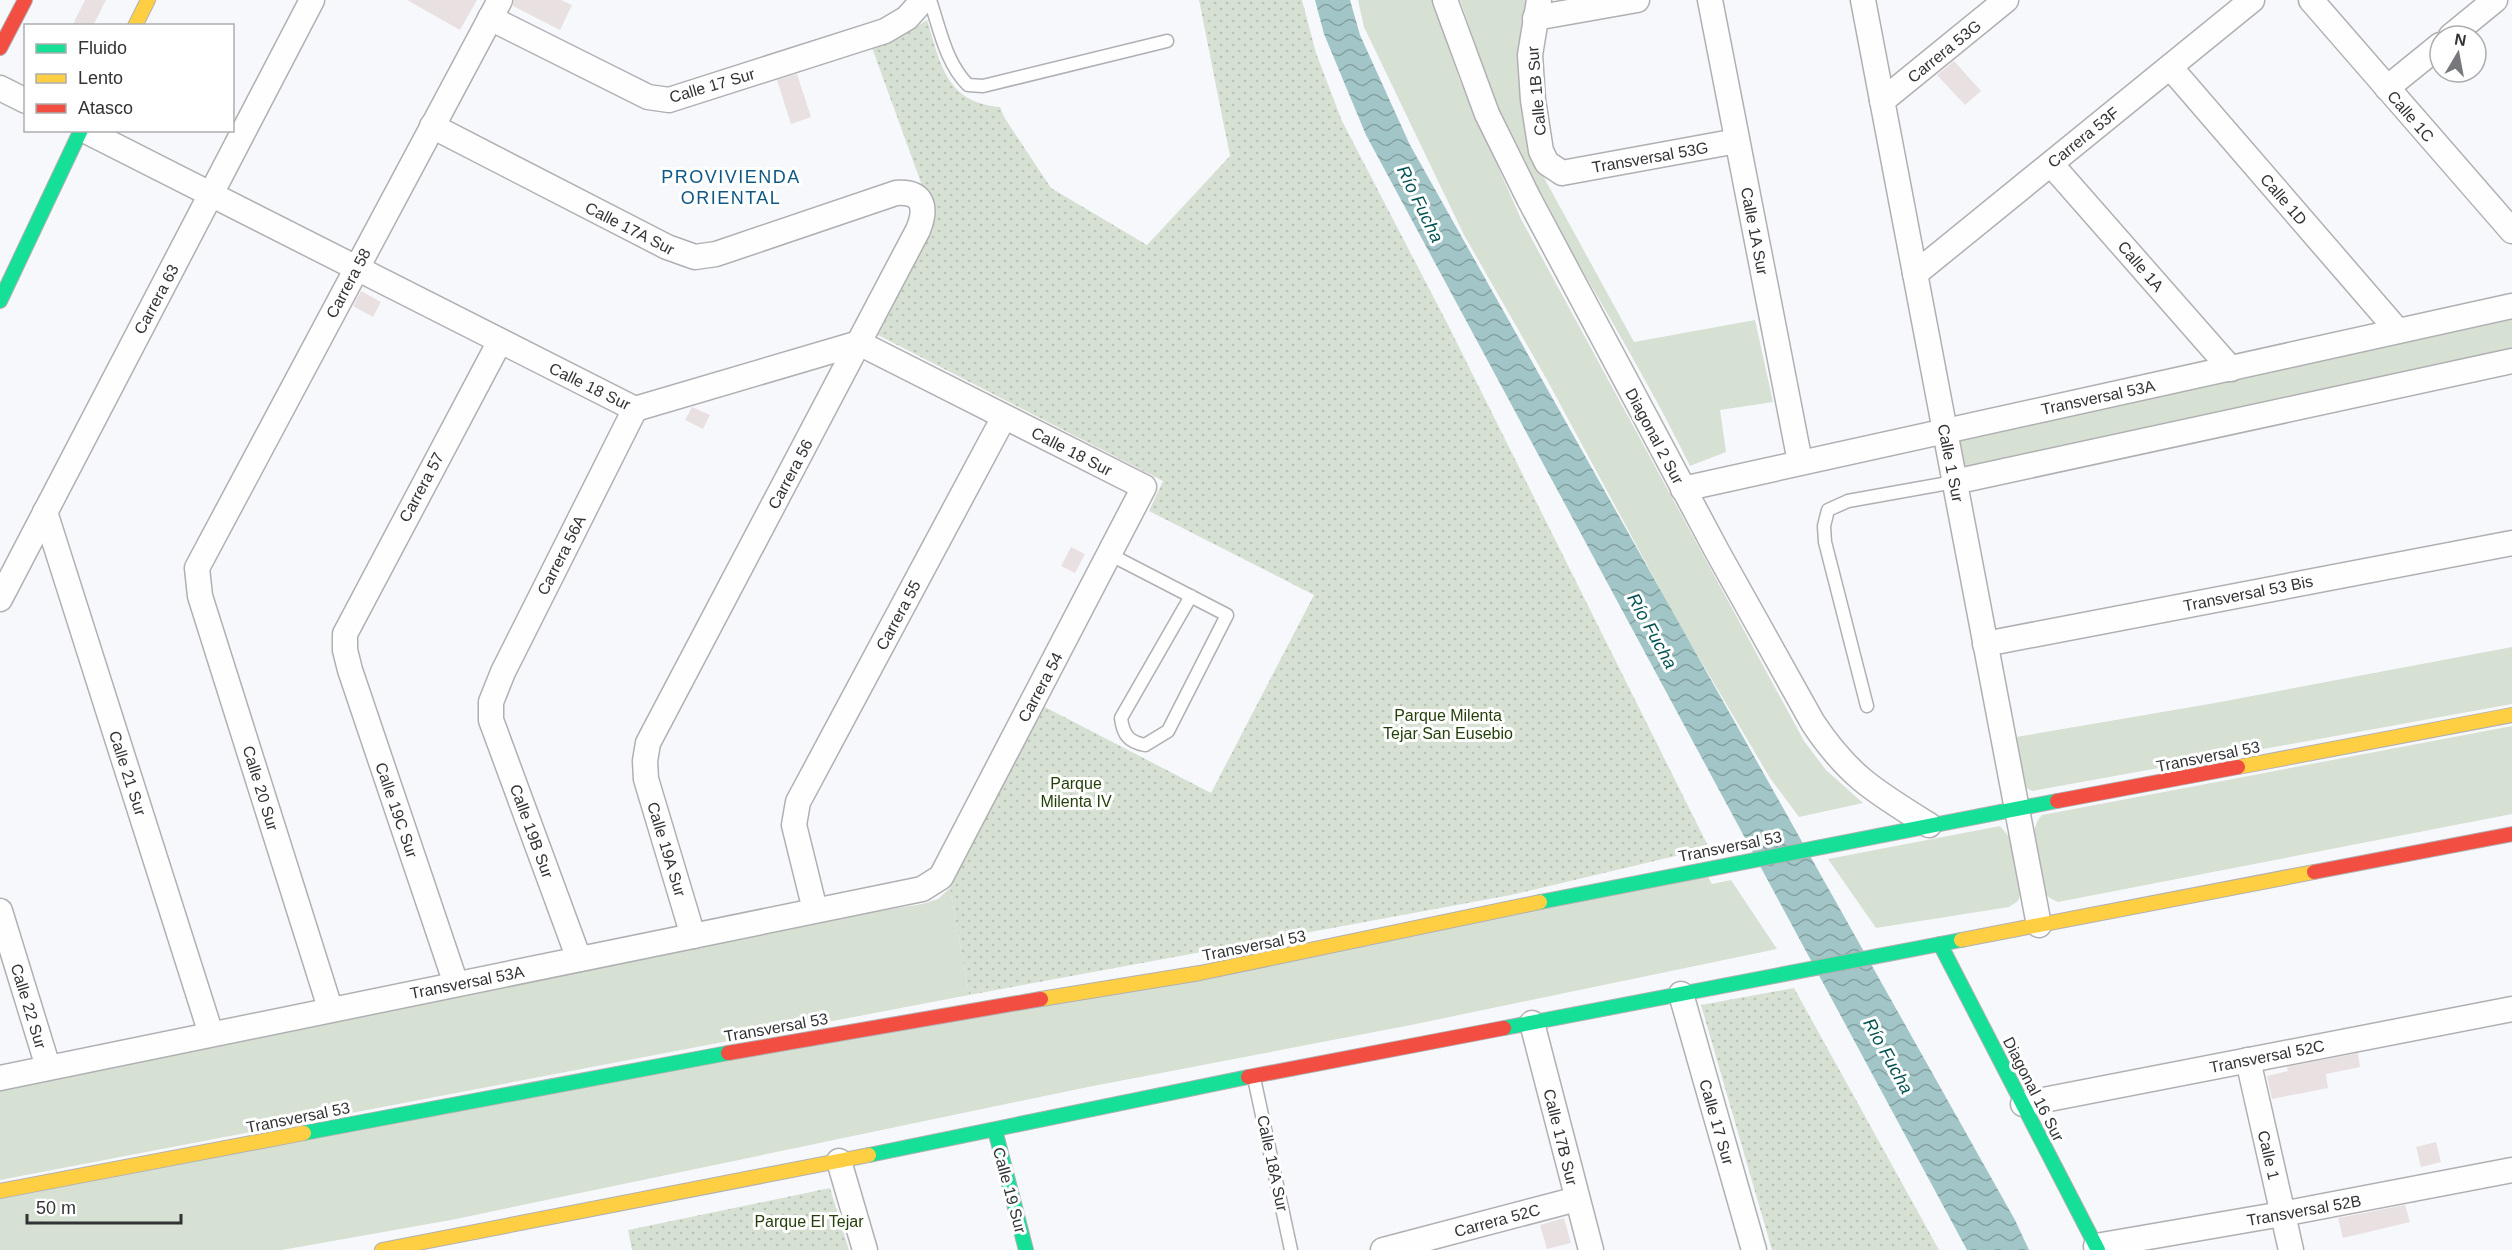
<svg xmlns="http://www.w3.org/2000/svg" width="2512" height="1250" font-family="Arial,sans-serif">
<defs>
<pattern id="park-dots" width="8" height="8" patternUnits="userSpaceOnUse" patternTransform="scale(1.5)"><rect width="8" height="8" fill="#d7e1d3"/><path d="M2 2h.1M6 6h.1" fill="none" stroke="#b9c2b6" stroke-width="1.8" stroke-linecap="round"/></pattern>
<pattern id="water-waves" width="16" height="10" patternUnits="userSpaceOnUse" patternTransform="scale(1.5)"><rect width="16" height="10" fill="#a2c6c7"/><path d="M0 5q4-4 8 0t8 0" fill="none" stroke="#85a1a2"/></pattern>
</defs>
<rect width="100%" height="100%" fill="#f7f8fc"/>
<g fill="#d7e1d3">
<polygon points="1358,0 1432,0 1460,81 1521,219 1804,741 1826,770 1863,803 1799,817 1770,778 1679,624 1547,380 1464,235 1364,27"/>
<path d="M1460 0H1527L1518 72 1524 101 1525 135 1536 163 1634 342 1755 320 1773 402 1720 410 1726 452 1690 466C1636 355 1567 252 1513 141 1491 97 1477 46 1460 0Z"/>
<polygon points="2512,317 2512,351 1965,470 1959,436"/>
<polygon points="2512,647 2512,704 2032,791 2023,786 2010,738 2215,703"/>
<path d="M2512 726V814L2058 902C2054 900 2049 898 2046 895 2031 878 2026 831 2042 815Z"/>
<polygon points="2000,826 2011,839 2021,893 2018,901 2009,907 1876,928 1828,859"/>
<polygon points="1707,875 1712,884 1731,880 1777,949 1411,1025 1088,1087 451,1220 282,1250 0,1250 0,1198"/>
<polygon points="950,888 969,995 0,1180 0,1089 703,940 922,904 938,899"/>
</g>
<g fill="url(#park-dots)">
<path d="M1199 0H1302L1316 53 1342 121 1448 325 1709 848 1511 895 969 995 950 888 1043 706 1211 793 1314 595 1149 511 1163 481 878 335 921 250 928 202 871 45 907 33 927 20C941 65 946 102 1000 107L1004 117 1051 188 1147 245 1230 156Z"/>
<polygon points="1794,988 1939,1250 1772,1250 1701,1005"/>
<polygon points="830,1188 849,1250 632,1250 628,1230"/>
</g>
<polygon fill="url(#water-waves)" points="1315,0 1350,0 1360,35 1410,145 2015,1220 2029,1250 1967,1250 1366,135 1324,34"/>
<g fill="#e9e1e1">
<polygon points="85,0 106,0 93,26 72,26"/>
<polygon points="407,0 477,0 460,30"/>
<polygon points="514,0 561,0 572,5 560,30 513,6"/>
<polygon points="1954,61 1981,91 1965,105 1937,75"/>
<polygon points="797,74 811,117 791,124 777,80"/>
<polygon points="361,291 381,302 373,317 353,306"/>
<polygon points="692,407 710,415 703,429 685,420"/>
<polygon points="1071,547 1085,554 1075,573 1061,566"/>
<polygon points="2358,1053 2360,1067 2326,1074 2328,1088 2272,1099 2267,1076 2288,1071 2287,1067"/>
<polygon points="2436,1142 2441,1162 2421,1167 2416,1147"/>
<polygon points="2405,1205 2410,1222 2343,1238 2338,1218"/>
<polygon points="1564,1218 1571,1243 1547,1249 1540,1225"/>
</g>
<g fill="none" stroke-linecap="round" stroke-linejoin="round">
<defs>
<g id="lane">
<path d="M930 0C940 30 946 63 968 85L983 86 1167 41"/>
<path d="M1109 554 1227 615 1168 731 1145 745C1129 742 1123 735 1121 718L1191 596"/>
<polyline points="1867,706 1825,542 1824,526 1828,510 1848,501 1954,482"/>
<polyline points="1254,1078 1291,1250"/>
</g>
<g id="street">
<path d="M1445 0 1487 114 1529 199 1718 553 1813 723C1849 777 1876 792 1929 825"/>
<polyline points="1539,0 1530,55 1533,100 1541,151 1547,163 1562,173 1737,141"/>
<polyline points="1710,0 1800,462"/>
<polyline points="1863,0 2039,925"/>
<polyline points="2311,0 2512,231"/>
<polyline points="490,18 648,97 669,100 885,31 907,18 923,0"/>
<polyline points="1535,18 1637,0"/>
<polyline points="2451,36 2495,0"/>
<polyline points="2170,67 2398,331"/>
<polyline points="0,88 26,101"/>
<polyline points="2387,88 2440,45"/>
<polyline points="1882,101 2006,0"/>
<path d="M432 126 667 247 695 257 716 254 896 193C924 191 927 208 918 230L648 743 645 761 646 779 693 936"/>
<polyline points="2051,164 2231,369"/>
<polyline points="1915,274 2252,0"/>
<polyline points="1954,482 2512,361"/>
<polyline points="1683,489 2512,306"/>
<polyline points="45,512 211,1034"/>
<polyline points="0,599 312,0"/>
<polyline points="1985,644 2512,543"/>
<polyline points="815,910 794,825 798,802 1004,417"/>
<polyline points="0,911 48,1067"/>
<polyline points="579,959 491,720 491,702 503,672 635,409"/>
<polyline points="456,984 350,670 345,650 345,634 500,341"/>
<polyline points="1681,994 1754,1250"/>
<polyline points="330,1008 200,596 197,568 500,0"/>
<polyline points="1532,1023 1591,1250"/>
<polyline points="2248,1060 2291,1250"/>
<polyline points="0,1078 922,889 941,877 1144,487 859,343 635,409 84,130"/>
<polyline points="2023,1104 2512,1009"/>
<polyline points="839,1161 865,1250"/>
<polyline points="2096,1246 2282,1214 2512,1170"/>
<polyline points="1383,1250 1577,1199"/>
</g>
<g id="fast">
<polyline points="0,301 81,130"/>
<polyline points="1540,902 2057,801"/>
<polyline points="1940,944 2098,1250"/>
<polyline points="1504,1028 1961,940"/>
<polyline points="995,1130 1026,1250"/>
<polyline points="304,1133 728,1053"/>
<polyline points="869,1155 1248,1077"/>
</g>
<g id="slow">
<polyline points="135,26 148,0"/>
<polyline points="2238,767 2512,715"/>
<polyline points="1961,940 2314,872"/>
<polyline points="1041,999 1200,973 1540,902"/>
<polyline points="0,1191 304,1133"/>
<polyline points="382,1250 869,1155"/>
</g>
<g id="jam">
<polyline points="0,48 25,0"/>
<polyline points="2057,801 2238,767"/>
<polyline points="2314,872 2512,834"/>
<polyline points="728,1053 1041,999"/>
<polyline points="1248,1077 1504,1028"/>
</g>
</defs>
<use href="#lane" stroke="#b0b0b3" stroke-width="15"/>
<use href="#street" stroke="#b0b0b3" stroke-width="27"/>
<use href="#fast" stroke="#b0b0b3" stroke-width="16"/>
<use href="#slow" stroke="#b0b0b3" stroke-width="16"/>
<use href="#jam" stroke="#b0b0b3" stroke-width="16"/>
<use href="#lane" stroke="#fefeff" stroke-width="12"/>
<use href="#street" stroke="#fefeff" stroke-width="24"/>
<use href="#fast" stroke="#16e098" stroke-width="14"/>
<use href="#slow" stroke="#ffcf43" stroke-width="14"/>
<use href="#jam" stroke="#f24e42" stroke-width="14"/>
</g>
<g text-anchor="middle" stroke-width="6" stroke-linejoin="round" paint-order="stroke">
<g font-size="16" fill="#323336" stroke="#fff">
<text transform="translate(1944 51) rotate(-39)" y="6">Carrera 53G</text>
<text transform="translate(712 85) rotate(-16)" y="6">Calle 17 Sur</text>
<text transform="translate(1536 91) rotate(-95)" y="6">Calle 1B Sur</text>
<text transform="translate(2411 116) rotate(49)" y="6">Calle 1C</text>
<text transform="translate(2083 137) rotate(-39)" y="6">Carrera 53F</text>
<text transform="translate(1650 157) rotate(-10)" y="6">Transversal 53G</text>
<text transform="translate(2284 199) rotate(49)" y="6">Calle 1D</text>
<text transform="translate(630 228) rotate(27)" y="6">Calle 17A Sur</text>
<text transform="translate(1755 231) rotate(79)" y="6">Calle 1A Sur</text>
<text transform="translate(2141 266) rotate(49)" y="6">Calle 1A</text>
<text transform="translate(348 283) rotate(-62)" y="6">Carrera 58</text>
<text transform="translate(156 299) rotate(-62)" y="6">Carrera 63</text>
<text transform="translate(590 386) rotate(26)" y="6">Calle 18 Sur</text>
<text transform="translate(2098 397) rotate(-12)" y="6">Transversal 53A</text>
<text transform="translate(1655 436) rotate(62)" y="6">Diagonal 2 Sur</text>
<text transform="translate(1072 451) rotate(27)" y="6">Calle 18 Sur</text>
<text transform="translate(1951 463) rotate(79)" y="6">Calle 1 Sur</text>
<text transform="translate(790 474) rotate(-62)" y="6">Carrera 56</text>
<text transform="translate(421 487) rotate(-62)" y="6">Carrera 57</text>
<text transform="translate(561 555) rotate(-63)" y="6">Carrera 56A</text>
<text transform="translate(2248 593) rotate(-11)" y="6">Transversal 53 Bis</text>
<text transform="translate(898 615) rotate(-62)" y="6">Carrera 55</text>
<text transform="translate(1040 687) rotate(-62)" y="6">Carrera 54</text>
<text transform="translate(2208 756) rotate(-11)" y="6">Transversal 53</text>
<text transform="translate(128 773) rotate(72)" y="6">Calle 21 Sur</text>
<text transform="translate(261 788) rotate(73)" y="6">Calle 20 Sur</text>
<text transform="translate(397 810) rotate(71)" y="6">Calle 19C Sur</text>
<text transform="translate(532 831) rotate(70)" y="6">Calle 19B Sur</text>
<text transform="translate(1730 846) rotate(-11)" y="6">Transversal 53</text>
<text transform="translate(667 849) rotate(73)" y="6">Calle 19A Sur</text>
<text transform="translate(1254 945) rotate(-11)" y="6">Transversal 53</text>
<text transform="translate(467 982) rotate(-11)" y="6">Transversal 53A</text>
<text transform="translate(29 1006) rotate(73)" y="6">Calle 22 Sur</text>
<text transform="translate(776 1027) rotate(-10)" y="6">Transversal 53</text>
<text transform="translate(2267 1056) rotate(-11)" y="6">Transversal 52C</text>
<text transform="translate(2034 1089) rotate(63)" y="6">Diagonal 16 Sur</text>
<text transform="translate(298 1117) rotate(-11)" y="6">Transversal 53</text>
<text transform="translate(1717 1122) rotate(74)" y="6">Calle 17 Sur</text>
<text transform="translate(1561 1137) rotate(76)" y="6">Calle 17B Sur</text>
<text transform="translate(2269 1155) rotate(77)" y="6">Calle 1</text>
<text transform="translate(1273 1163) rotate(78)" y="6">Calle 18A Sur</text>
<text transform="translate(1010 1190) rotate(75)" y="6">Calle 19 Sur</text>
<text transform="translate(2304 1210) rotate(-10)" y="6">Transversal 52B</text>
<text transform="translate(1497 1220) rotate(-15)" y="6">Carrera 52C</text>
</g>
<g font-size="16" fill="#253f0c" stroke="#fff">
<text x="1448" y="721">Parque Milenta<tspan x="1448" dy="18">Tejar San Eusebio</tspan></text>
<text x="1076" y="789">Parque<tspan x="1076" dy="18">Milenta IV</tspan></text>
<text x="809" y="1227">Parque El Tejar</text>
</g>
<g font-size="18" letter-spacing="1.5" fill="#0f5785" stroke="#fff">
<text x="731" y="183">PROVIVIENDA<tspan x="731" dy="21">ORIENTAL</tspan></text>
</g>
<g font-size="18" font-style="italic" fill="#055253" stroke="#fff">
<text transform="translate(1420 204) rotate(64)" y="6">Río Fucha</text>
<text transform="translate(1652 631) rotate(61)" y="6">Río Fucha</text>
<text transform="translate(1888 1056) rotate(61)" y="6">Río Fucha</text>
</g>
</g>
<rect x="24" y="24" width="210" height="108" fill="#ffffff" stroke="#adadaf" stroke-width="1.5"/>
<rect x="36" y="44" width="30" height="9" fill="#16e098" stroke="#adadaf" stroke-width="1.5"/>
<text x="78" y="54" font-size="18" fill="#323336">Fluido</text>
<rect x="36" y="74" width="30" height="9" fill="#ffcf43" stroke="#adadaf" stroke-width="1.5"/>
<text x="78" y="84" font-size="18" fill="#323336">Lento</text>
<rect x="36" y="104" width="30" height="9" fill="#f24e42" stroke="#adadaf" stroke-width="1.5"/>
<text x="78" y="114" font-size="18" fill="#323336">Atasco</text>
<g transform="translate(2458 54) rotate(10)"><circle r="28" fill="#ffffff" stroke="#adadaf" stroke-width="1.5"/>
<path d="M0-4.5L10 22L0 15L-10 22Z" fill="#77787b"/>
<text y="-9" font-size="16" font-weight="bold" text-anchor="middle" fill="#323336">N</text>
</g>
<path d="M27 1214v9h154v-9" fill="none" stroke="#323336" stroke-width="3"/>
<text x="36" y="1214" font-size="18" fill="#323336" stroke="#ffffff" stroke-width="4.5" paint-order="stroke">50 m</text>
</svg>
